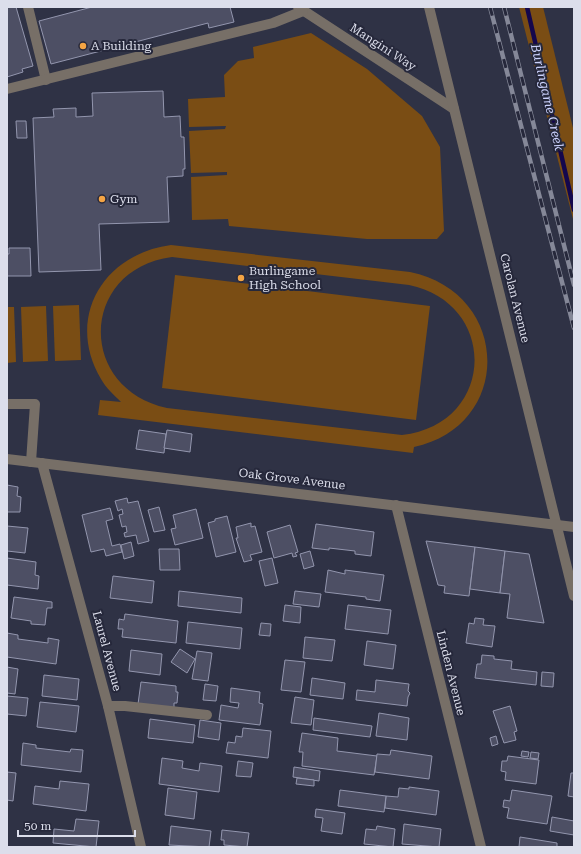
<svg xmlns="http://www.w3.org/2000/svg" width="581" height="854" font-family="'Roboto Serif',serif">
<rect width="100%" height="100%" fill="#2f3245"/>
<g fill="#7a4d14" fill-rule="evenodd">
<polygon points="519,7 543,7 574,132 574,223"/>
<polygon points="311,33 367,69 422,116 440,147 444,231 437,239 367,239 229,226 228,219 192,220 191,177 227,175 227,172 191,173 189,131 225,129 226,126 189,127 188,99 225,97 224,75 238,61 254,58 253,47"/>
<path d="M171 245 410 272C511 293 514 425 414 447L413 453 98 415 100 400 121 402C114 395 106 388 101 379 65 318 103 254 171 245ZM172 257 409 285C500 304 495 425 402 435L167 408C76 388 80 269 172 257Z"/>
<polygon points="175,275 430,306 416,420 162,388"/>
<polygon points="79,305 81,360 55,361 53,306"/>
<polygon points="46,306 48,361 23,362 21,307"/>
<polygon points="7,307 14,307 16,362 7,363"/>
</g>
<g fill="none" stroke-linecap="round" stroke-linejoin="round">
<polyline stroke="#14074d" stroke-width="4.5" points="527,7 574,210"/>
</g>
<g fill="#4d4f64" stroke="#9396ae">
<polygon points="7,7 16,7 33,66 22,69 23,72 7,77"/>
<polygon points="92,7 230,7 234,22 209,28 208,23 51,64 39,21"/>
<polygon points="163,91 164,117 180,116 181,137 184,137 185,169 183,169 183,176 167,177 169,222 99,224 101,270 39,272 33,118 54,117 53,109 76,108 76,117 93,116 92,93"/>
<polygon points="16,121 26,121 27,138 17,138"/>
<polygon points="9,248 30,248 31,276 7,276 7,254 9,254"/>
<polygon points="139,430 166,434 164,453 136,449"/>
<polygon points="167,430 192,434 190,452 164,448"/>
<polygon points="7,485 18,487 17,496 21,497 20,512 7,512"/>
<polygon points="127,498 128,503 138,501 149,541 138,544 136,535 125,537 124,533 127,532 126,526 122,527 119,515 123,514 122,509 118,511 115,501"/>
<polygon points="159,507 165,530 154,532 148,510"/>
<polygon points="110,508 113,519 106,521 112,546 120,544 122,552 106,556 104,549 91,552 82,515"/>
<polygon points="196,509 203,538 175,545 171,529 176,528 173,515"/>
<polygon points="227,516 236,552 216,557 208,523 215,521 215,519"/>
<polygon points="251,523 251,527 255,526 262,552 250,555 252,560 244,562 236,538 238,538 236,527"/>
<polygon points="316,524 374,532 371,556 355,554 355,551 329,548 329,550 312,548"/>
<polygon points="290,525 298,552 295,553 297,556 293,557 292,553 274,558 267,532"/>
<polygon points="7,526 28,528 25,553 7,551"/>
<polygon points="426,541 475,547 469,596 444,593 445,586 438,585"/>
<polygon points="131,542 134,556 124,559 121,545"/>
<polygon points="475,547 505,551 500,593 470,589"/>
<polygon points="159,549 179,549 180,570 160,570"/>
<polygon points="310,551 314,566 304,569 300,554"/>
<polygon points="505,551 529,554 544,623 507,618 510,594 500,593"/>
<polygon points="7,558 36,562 35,575 39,576 38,589 7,585"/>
<polygon points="272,558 278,583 265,586 259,561"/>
<polygon points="328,570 345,574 345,570 384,575 380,601 366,599 366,597 325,592"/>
<polygon points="113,576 154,581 152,603 110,598"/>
<polygon points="179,591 242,598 241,613 178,606"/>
<polygon points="295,591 321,594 319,607 293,604"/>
<polygon points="14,597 52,602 52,608 47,608 45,625 31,624 31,621 11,618"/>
<polygon points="285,605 301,607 300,623 283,621"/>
<polygon points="348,605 391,610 388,634 345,629"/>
<polygon points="125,614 178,621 176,643 122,637 123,629 118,629 119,619 124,620"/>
<polygon points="475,618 484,619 483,625 495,626 492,647 466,643 469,623 474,624"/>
<polygon points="188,622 242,628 240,649 186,643"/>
<polygon points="261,623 271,624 270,636 259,635"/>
<polygon points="7,633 18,635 18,639 48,643 48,638 59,640 56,664 7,657"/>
<polygon points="305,637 335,640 332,661 303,658"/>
<polygon points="367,641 396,645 393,669 364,665"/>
<polygon points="180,649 195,659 187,673 171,662"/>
<polygon points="131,650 162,654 160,675 129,671"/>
<polygon points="197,651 212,653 208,681 192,679"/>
<polygon points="482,655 494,656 494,659 512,661 511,669 537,672 536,685 475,678 477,664 481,664"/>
<polygon points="285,660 305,662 301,692 281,690"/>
<polygon points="7,667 18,669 15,694 7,693"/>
<polygon points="542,672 554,673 553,687 541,686"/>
<polygon points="44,675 79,679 77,700 42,696"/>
<polygon points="312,678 345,683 343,699 310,695"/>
<polygon points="376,680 409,684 408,691 410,693 408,697 407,706 356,700 357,690 375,692"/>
<polygon points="141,682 176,686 176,692 178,692 177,703 174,703 174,708 138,704"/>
<polygon points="205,684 218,686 216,701 203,700"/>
<polygon points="231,688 260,692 259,703 263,704 260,725 219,720 221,705 238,708 239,703 230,702"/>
<polygon points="7,696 28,698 26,716 7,714"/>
<polygon points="295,697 314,700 311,725 291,723"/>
<polygon points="40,702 79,706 76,732 37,727"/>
<polygon points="510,706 517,731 514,732 516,740 504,743 493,711"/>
<polygon points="379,713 409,718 407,740 376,736"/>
<polygon points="314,718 372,726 370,737 313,730"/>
<polygon points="150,719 195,725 193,743 148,738"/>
<polygon points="200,720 221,723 219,740 198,737"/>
<polygon points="243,728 271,731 268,758 226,753 228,742 235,743 236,736 242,737"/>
<polygon points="302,733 338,738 337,751 377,756 374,775 302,766 303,752 299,752"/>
<polygon points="496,736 498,744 492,746 490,738"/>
<polygon points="23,743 36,745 36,748 70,752 71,749 83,750 81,772 21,765"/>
<polygon points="391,750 432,756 429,779 375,772 377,754 390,755"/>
<polygon points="522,751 529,752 528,757 521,756"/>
<polygon points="531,752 539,753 538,759 530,758"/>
<polygon points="508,756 539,760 536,784 505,780 506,772 501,771 502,761 507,761"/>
<polygon points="162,758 183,761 182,768 199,771 200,763 222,766 219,792 159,784"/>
<polygon points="238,761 253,763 251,777 236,776"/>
<polygon points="294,767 320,771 319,781 293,777"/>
<polygon points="7,772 16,773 13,801 7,800"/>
<polygon points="571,773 574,773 574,797 568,796"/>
<polygon points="297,778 314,780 314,786 296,784"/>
<polygon points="60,781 89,784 86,811 33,804 35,786 59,789"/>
<polygon points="409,787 439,791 436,815 385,808 386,796 398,797 399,788 409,789"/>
<polygon points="168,788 197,792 194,819 165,815"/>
<polygon points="340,790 386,796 384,812 338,806"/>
<polygon points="512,790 552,796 547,824 507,818 509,808 503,807 504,800 510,801"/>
<polygon points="316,809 345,813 342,834 321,831 323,818 315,817"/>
<polygon points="552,817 574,821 574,835 550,831"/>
<polygon points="76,819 99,821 96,847 53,843 54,829 74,831"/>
<polygon points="404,824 441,829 439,847 402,844"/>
<polygon points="171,826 211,831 209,847 169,845"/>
<polygon points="377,826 395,829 393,847 364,844 366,829 376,830"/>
<polygon points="222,830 249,833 247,847 224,845 224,840 221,840"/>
<polygon points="520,837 557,843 557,847 519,847"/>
</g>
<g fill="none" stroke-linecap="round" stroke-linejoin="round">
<g stroke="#776f67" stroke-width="10">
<polyline points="28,7 46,80"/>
<polyline points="298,7 454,109"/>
<polyline points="429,7 574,596"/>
<polyline points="7,89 273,23 303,11"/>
<polyline points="7,404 35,404 31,462"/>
<polyline points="7,459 574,527"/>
<polyline points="42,463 108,706 141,847"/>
<polyline points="396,505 481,847"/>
<polyline points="108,706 125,706 207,715"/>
</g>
<defs>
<g id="rail">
<polyline points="490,7 574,328"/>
<polyline points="504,7 574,285"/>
</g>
</defs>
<use href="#rail" stroke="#858898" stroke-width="4.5"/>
<use href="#rail" stroke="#26283b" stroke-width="3" stroke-dasharray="9" stroke-linecap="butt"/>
</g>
<g fill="#f4a444" stroke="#26283b" stroke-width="1.5">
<circle cx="83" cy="46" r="4"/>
<circle cx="102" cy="199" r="4"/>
<circle cx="241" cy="278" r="4"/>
</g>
<g text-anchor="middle" stroke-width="4" stroke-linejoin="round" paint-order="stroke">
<g font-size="12" fill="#dcdeeb" stroke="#26283b" text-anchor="start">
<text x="91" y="50">A Building</text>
<text x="110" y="203">Gym</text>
<text x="249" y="275">Burlingame<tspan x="249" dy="14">High School</tspan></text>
</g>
<g font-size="12" fill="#dcdeeb" stroke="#26283b">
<text transform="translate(383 47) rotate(33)" y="4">Mangini Way</text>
<text transform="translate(515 298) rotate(76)" y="4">Carolan Avenue</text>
<text transform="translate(292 479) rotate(7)" y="4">Oak Grove Avenue</text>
<text transform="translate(107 651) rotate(75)" y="4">Laurel Avenue</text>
<text transform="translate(451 673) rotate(76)" y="4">Linden Avenue</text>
</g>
<g font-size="13" font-style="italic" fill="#cbd1fb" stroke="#26283b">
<text transform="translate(548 97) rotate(77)" y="5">Burlingame Creek</text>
</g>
</g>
<rect width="581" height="854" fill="none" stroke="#dcdeeb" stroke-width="16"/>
<path d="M18 830v6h117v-6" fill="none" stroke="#dcdeeb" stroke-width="2"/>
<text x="24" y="830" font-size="12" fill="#dcdeeb" stroke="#26283b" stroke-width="3" paint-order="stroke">50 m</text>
</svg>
